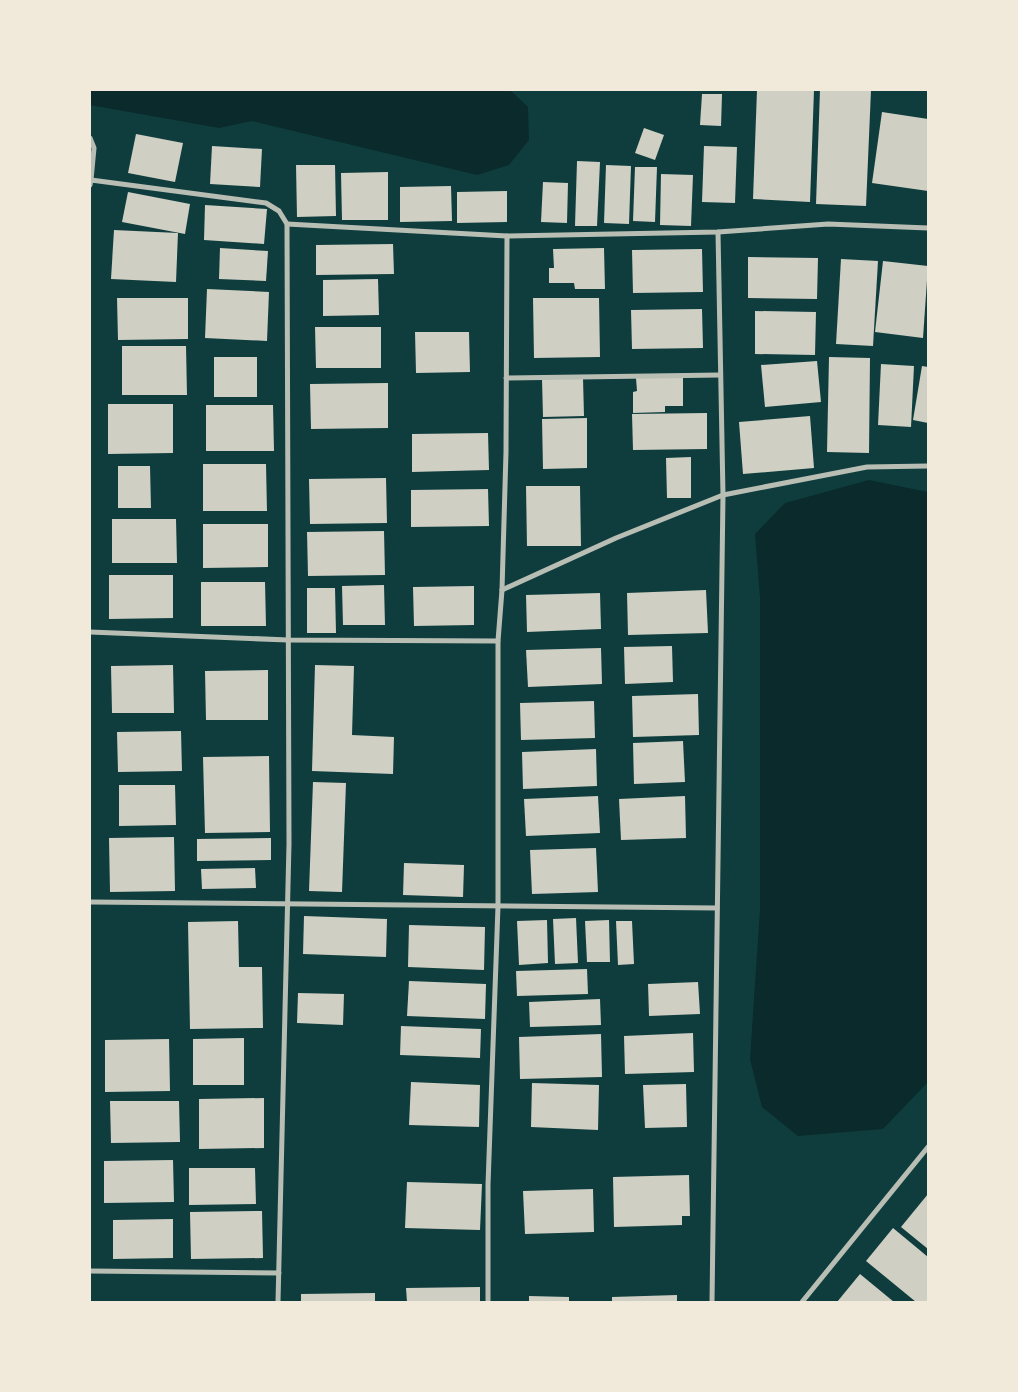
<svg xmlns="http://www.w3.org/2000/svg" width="1018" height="1392" font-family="'Archivo Narrow',sans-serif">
<rect width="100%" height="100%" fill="#0f3d3e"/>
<g fill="#0a2a2b">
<polygon points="90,90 510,90 528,107 529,140 509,165 477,175 252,121 219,128 90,105"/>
<polygon points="869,480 928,492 928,1082 883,1129 798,1136 762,1107 750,1059 760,909 760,598 755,534 785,503"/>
</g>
<g fill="#cfcfc3">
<polygon points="757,90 814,90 810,202 753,199"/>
<polygon points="820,90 871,90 866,206 816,204"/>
<polygon points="702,94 722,94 721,126 700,125"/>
<polygon points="882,112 928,119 928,191 872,183"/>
<polygon points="644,128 664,135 655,160 635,153"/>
<polygon points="136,134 183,143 175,182 128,173"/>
<polygon points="212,146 262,149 260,187 210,184"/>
<polygon points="704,146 737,147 735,203 702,202"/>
<polygon points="577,161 600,162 597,226 575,226"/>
<polygon points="296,165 335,165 336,216 297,217"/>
<polygon points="606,165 631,166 629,224 604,223"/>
<polygon points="635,167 657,167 655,222 633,221"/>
<polygon points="388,172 388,220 342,220 341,173"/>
<polygon points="661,174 693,175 691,226 660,225"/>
<polygon points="543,182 568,183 567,223 541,222"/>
<polygon points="451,186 452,221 400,222 400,187"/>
<polygon points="507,191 507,222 457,223 457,192"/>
<polygon points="128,192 190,204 185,234 122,222"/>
<polygon points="205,205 267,209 264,244 204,240"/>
<polygon points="114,230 178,233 176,282 111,279"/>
<polygon points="393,244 394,274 316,275 316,245"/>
<polygon points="220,248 268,251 266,281 219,279"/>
<polygon points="604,248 605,289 575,289 574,283 549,283 549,268 554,268 553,249"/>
<polygon points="702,249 703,292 633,293 632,250"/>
<polygon points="748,257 818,258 817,299 748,298"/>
<polygon points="841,259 878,261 873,346 836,344"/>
<polygon points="883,261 928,266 923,338 875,332"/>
<polygon points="378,279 379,315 323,316 323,280"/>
<polygon points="207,289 269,292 267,341 205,338"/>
<polygon points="117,298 188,298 188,339 118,340"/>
<polygon points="533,298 599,298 600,357 534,358"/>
<polygon points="702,309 703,348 632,349 631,310"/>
<polygon points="755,311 816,312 815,355 755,354"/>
<polygon points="315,327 381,327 381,368 316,368"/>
<polygon points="415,332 469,332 470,372 416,373"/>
<polygon points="122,346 186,346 187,395 122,395"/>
<rect x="214" y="357" width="43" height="40"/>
<polygon points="829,357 870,358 869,453 827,452"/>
<polygon points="817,361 821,402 765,407 761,365"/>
<polygon points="881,364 914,366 911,427 878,425"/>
<polygon points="922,366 928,367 928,423 913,420"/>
<polygon points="683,377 683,406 665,406 665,412 633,413 633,392 637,391 636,378"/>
<polygon points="583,378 584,416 543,417 542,379"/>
<polygon points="388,383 388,428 311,429 310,384"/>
<polygon points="108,404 173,404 173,453 108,454"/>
<polygon points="206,405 273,405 274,451 206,451"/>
<polygon points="707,413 707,449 633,450 632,414"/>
<polygon points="810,416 814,468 743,474 739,422"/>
<polygon points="587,418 587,468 543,469 542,419"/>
<polygon points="488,433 489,470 412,472 412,434"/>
<polygon points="691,457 691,498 667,498 666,458"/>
<polygon points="203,464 266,464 267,511 203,511"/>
<polygon points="118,466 150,466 151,508 118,508"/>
<polygon points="386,478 387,523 310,524 309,479"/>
<polygon points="526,486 580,486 581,546 527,546"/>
<polygon points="488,489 489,526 411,527 411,490"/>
<polygon points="112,519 176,519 177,563 112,563"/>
<polygon points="203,524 268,524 268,567 203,568"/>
<polygon points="384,531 385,575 308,576 307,532"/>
<polygon points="109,575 173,575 173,618 109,619"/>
<polygon points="201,582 265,582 266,626 201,626"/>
<polygon points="384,585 385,625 343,625 342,586"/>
<polygon points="474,586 474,625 414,626 413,587"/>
<polygon points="307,588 335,588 336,633 307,633"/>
<polygon points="706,590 708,633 628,635 627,593"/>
<polygon points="600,593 601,629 527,632 526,595"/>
<polygon points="672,646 673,682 625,684 624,647"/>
<polygon points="601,648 602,684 528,687 526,650"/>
<polygon points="173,665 174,713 112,713 111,666"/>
<polygon points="315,665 354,666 352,735 394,737 393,774 312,771"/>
<polygon points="268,670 268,720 206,720 205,671"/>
<polygon points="698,694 699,735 633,737 632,696"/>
<polygon points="594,701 595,738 521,740 520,703"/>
<polygon points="181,731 182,771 118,772 117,732"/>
<polygon points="683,741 685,782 634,784 633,743"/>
<polygon points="596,749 597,786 523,789 522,752"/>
<polygon points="269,756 270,832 205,833 203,757"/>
<polygon points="313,782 346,783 342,892 309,891"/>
<polygon points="119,785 175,785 176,825 119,826"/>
<polygon points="598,796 600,833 526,836 524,799"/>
<polygon points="685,796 686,838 621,840 619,799"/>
<polygon points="174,837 175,891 110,892 109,838"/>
<polygon points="271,838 271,860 197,861 197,839"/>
<polygon points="596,848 598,892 532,894 530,850"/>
<polygon points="404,863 464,865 463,897 403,895"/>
<polygon points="255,868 256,888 202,889 201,869"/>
<polygon points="304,916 387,919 386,957 303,954"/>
<polygon points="576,918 578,963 555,964 553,919"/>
<polygon points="547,920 548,963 519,965 517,921"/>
<polygon points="609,920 610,962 587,962 585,921"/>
<polygon points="238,921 239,967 262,967 263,1028 190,1029 188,922"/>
<polygon points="616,921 632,921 634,964 618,965"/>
<polygon points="409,925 485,927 484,970 408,967"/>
<polygon points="587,969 588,994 517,996 516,971"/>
<polygon points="409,981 486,984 485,1019 407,1016"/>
<polygon points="698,982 700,1014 649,1016 648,984"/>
<polygon points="298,993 344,994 343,1025 297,1023"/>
<polygon points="600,999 601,1025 530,1027 529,1002"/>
<polygon points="401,1026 481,1029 480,1058 400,1055"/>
<polygon points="693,1033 694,1072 625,1074 624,1036"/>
<polygon points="601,1034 602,1077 520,1079 519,1037"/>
<polygon points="244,1038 244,1085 193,1085 193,1039"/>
<polygon points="169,1039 170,1091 105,1092 105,1040"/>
<polygon points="411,1082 480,1085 479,1127 409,1125"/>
<polygon points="532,1083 599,1085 598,1130 531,1127"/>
<polygon points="686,1084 687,1127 645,1128 643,1085"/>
<polygon points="264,1098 264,1148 199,1149 199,1099"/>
<polygon points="110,1101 179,1101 180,1142 111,1143"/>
<polygon points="173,1160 174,1202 104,1203 104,1161"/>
<polygon points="189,1168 255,1168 256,1204 189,1205"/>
<polygon points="689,1175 690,1216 682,1216 682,1225 614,1227 613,1177"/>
<polygon points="407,1182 482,1184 480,1230 405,1228"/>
<polygon points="593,1189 594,1232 525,1234 523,1191"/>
<polygon points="928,1194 928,1249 901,1227"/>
<polygon points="262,1211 263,1258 191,1259 190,1212"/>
<polygon points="173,1219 173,1258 113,1259 113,1220"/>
<polygon points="893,1228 928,1257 928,1302 916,1302 866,1261"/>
<polygon points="860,1274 894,1302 837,1302"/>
<polygon points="480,1287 480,1302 407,1302 406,1288"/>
<polygon points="375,1293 375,1302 301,1302 301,1294"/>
<polygon points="677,1295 677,1302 612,1302 612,1297"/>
<polygon points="529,1296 569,1297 569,1302 529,1302"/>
</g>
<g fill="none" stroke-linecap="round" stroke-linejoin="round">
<g stroke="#b8beb3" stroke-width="5">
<polyline points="90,138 94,148 91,180"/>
<polyline points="90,185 91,180 266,203 279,211 287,224 289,844 278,1302"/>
<polyline points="287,224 507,236 718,232 828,224 928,228"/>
<polyline points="506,378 720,375"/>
<polyline points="502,590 616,538 723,495 867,467 928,466"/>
<polyline points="90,632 288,640 498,641"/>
<polyline points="90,902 717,908"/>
<polyline points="90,1271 279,1273"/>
<polyline points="488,1302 488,1185 498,906 498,641 502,590 506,452 507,236"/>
<polyline points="712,1302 723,495 718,232"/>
<polyline points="802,1302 928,1147"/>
</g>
</g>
<rect width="1018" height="1392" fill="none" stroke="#f1e9da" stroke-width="182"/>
</svg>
